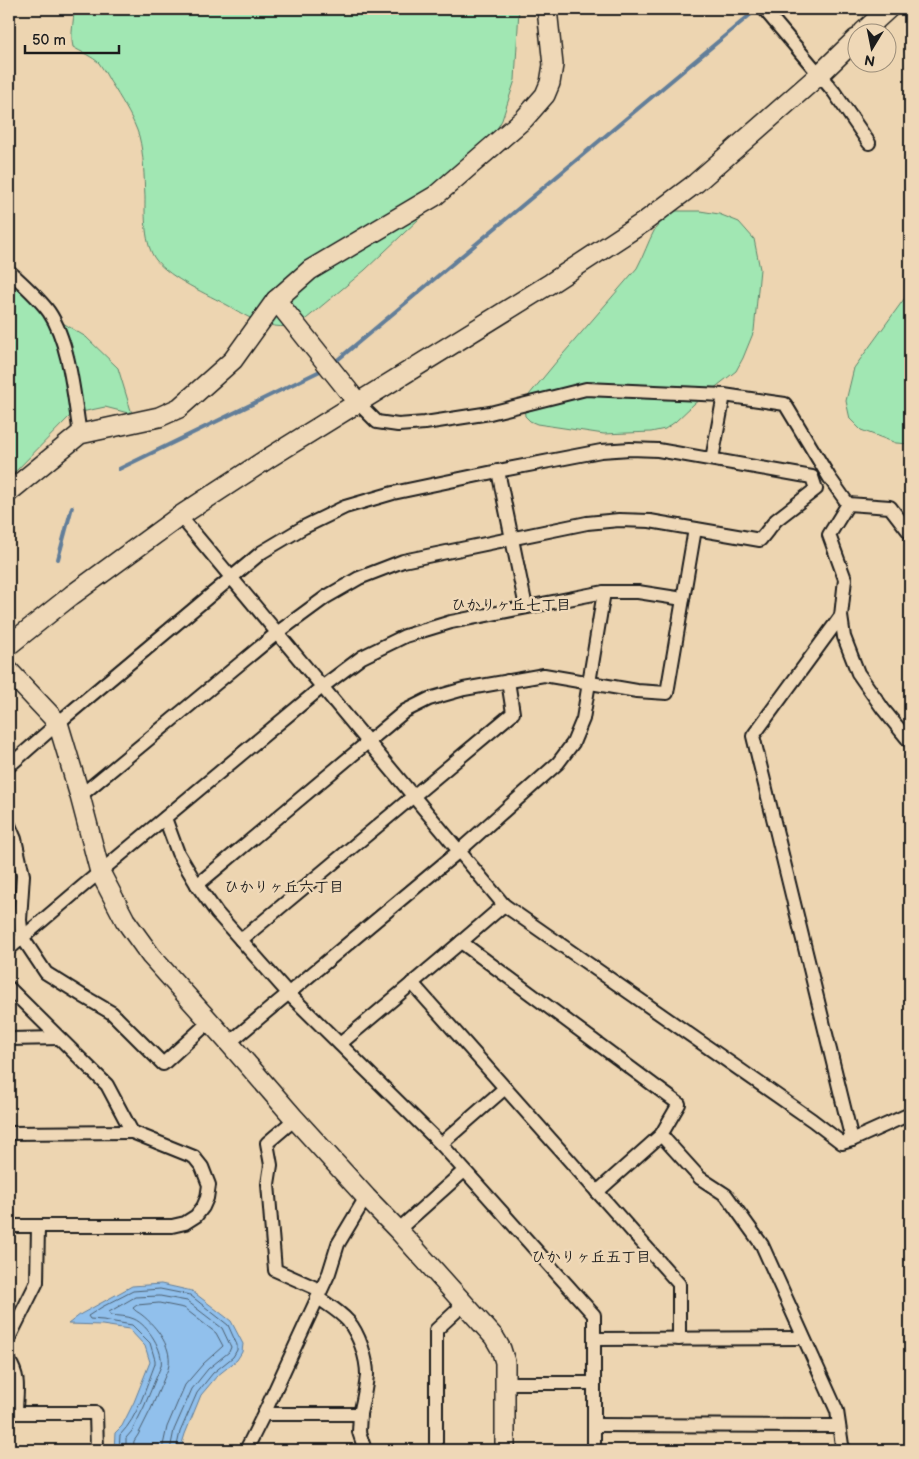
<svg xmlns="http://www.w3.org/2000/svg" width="919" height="1459" font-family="'Balsamiq Sans','Klee One',sans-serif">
<rect width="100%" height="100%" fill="#edd5b1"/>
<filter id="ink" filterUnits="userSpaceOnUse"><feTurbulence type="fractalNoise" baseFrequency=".02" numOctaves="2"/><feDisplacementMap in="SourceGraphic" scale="10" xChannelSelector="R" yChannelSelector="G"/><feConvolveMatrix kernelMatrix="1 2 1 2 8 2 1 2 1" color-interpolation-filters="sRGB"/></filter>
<g filter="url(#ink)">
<g fill="#a1e7b3" stroke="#5e8268">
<path d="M74 9H519L515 80 502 120 480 159 439 200 365 270 300 324C273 332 252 320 229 306 207 294 171 279 156 260 144 245 145 215 145 197 144 176 144 156 139 136 134 120 124 104 115 89 109 81 105 71 99 63 93 57 81 52 73 47 70 34 74 22 74 9Z"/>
<path d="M675 211H700L719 214 739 222 754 239 760 269 754 331 743 358 736 371 694 404 675 422 665 429 651 432 604 434 537 424 530 421 525 416 524 406 529 395 557 361 637 268C644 255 648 242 654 231 659 222 668 217 675 211Z"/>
<polygon points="9,268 48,314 86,337 118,368 132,414 105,407 72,414 9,478"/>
<polygon points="910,292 910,444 896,443 861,430 850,419 846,401 854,368 907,295"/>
</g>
<polygon fill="#91c0ec" stroke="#627e99" points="161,1284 192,1291 231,1321 243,1344 242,1352 237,1360 217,1376 201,1395 185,1434 180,1450 114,1450 115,1433 122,1426 134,1402 150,1362 145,1346 129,1329 102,1325 68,1324 81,1314 132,1286"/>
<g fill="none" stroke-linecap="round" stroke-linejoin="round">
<g stroke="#4b5e6f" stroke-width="1">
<path d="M119 1450 120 1435C138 1417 146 1387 155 1364V1360L150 1343 132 1325 103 1320 90 1319 88 1316 102 1307 133 1291 160 1289 190 1295 228 1325 237 1345V1350L233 1357 213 1373 197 1393 180 1432 176 1450"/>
<path d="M126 1450V1438L132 1431 144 1407 161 1366C164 1351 148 1325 134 1319 128 1316 118 1316 111 1315L109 1312 135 1297 160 1296 187 1301 222 1328 231 1347 229 1352 208 1369 192 1389 174 1430 170 1450"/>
<path d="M133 1450 134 1441 138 1435 151 1409 168 1369C174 1349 157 1327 142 1315 138 1312 135 1311 133 1308L137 1305 159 1303 184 1308 216 1333 223 1346 203 1364 185 1385 167 1427 162 1450"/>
</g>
<g stroke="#627e99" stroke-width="4">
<polyline points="335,362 757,9"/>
<polyline points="119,469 320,371"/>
<polyline points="58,559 72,507"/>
</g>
<defs>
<g id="street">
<polyline points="764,9 834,92 869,143"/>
<path d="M9 271C23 284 38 297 49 312 70 343 74 398 80 434"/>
<polyline points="358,403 377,422 398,425 425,423 490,413 586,389 724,395 785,404 829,477 848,504"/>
<polyline points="712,459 724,395"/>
<polyline points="498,471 526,607"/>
<polyline points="848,504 829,535 845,579 841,616 844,637 858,673 883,709 910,742"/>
<polyline points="848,504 890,507 910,533"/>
<polyline points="180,516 504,905 812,1120 842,1143 852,1140 910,1114"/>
<polyline points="841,616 753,736 852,1140"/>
<polyline points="9,766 58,723 262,552 304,527 345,507 393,493 498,471 601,451 630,449 658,450 812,477 816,489 776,520 760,540 650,521 619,520 587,523 403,561 359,578 326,597 277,633 80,796"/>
<polyline points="165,818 178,853 197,885 217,913 288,993 441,1144 594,1315 594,1450"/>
<polyline points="9,825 15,839 23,875 20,920 22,937 46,973 83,996 112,1013 163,1064 210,1021"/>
<polyline points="197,885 405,711 429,699 464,689 544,675 637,691 667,693 695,529"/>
<polyline points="241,940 513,713 508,681"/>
<polyline points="461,942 679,1104 661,1135 597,1192"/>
<polyline points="9,949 83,886 322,687 362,657 405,636 451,622 604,592 638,592 683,599"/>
<polyline points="412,983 679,1284 679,1339"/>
<polyline points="9,988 107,1085 132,1132 194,1157 202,1167 209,1185 207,1198 203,1207 196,1216 185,1223 172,1226 9,1226"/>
<polyline points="9,1039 59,1038"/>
<polyline points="229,1043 459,851 558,763 573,743 583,719 604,592"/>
<polyline points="340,1044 461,942 504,905"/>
<polyline points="295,1119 267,1143 271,1165 268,1184 275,1270 320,1290"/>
<polyline points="9,1133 132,1132"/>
<polyline points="661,1135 700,1178 726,1195 762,1245 837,1411 842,1445 845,1450"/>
<polyline points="441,1144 505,1088"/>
<polyline points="398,1230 464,1171"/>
<path d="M317 1297C328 1305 339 1311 348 1321 359 1334 367 1358 367 1375 366 1388 363 1401 360 1414"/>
<polyline points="9,1338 37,1282 38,1226"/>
<polyline points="594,1339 803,1338"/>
<path d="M9 1361C21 1379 16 1392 16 1413"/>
<polyline points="505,1383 593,1383"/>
<polyline points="9,1413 96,1413 97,1450"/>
<polyline points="264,1414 360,1414 359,1432 365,1450"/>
<polyline points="594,1425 839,1426"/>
<polyline points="246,1450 264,1414 329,1273 338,1244 366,1197"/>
<polyline points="436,1450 436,1330 464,1304"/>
</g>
<g id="secondary">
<polyline points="863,32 888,9"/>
<polyline points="276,300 358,403"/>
<polyline points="9,492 80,434 159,417 179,408 233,360 276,300 310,270 435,196 524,119 545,95 550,83 553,65 547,9"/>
<polyline points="9,645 72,595 180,516 267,459 551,283 644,222 696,183 819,75 856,39"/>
<polyline points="9,671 58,723 80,796 100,872 125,920 151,956 229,1043 295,1119 366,1197 398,1230 494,1337 501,1349 505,1362 505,1450"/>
</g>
</defs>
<use href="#street" stroke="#1c1c1c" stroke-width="16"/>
<use href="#secondary" stroke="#1c1c1c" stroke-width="22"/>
<use href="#street" stroke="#efd8b7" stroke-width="12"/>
<use href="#secondary" stroke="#efd8b7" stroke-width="19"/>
</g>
</g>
<g text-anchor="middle" stroke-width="5" stroke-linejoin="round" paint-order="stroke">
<g font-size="15" font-weight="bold" fill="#1c1c1c" stroke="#efd8b7">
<text x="511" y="610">ひかりヶ丘七丁目</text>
<text x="284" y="892">ひかりヶ丘六丁目</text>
<text x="591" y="1262">ひかりヶ丘五丁目</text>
</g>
</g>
<rect width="919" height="1459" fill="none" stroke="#efd8b7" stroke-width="30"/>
<rect x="15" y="15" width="889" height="1429" fill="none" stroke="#1c1c1c" stroke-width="2" filter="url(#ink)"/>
<g transform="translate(872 48) rotate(190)"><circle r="24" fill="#efd8b7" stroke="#9b8d79"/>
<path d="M0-4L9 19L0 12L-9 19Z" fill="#1c1c1c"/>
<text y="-8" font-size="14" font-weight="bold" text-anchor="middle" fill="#1c1c1c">N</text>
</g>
<path d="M25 45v8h94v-8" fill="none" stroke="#1c1c1c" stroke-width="2.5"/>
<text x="32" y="45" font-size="15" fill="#1c1c1c" stroke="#efd8b7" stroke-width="4" paint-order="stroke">50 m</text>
</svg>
